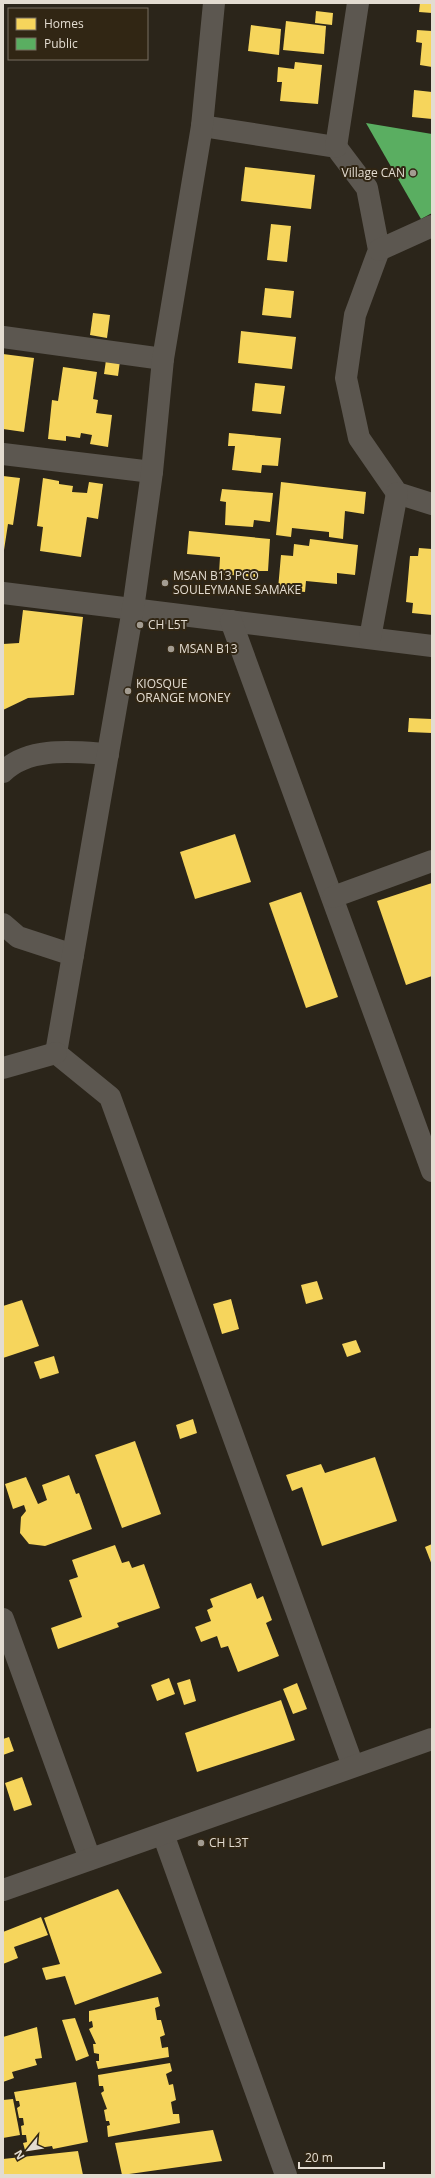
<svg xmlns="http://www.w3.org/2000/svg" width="435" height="2178" font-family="'Open Sans',sans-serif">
<rect width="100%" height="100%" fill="#2b251a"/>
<g fill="#f6d55c">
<polygon points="420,3 432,3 432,13 419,12"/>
<polygon points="316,11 333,13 332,25 315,23"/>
<polygon points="286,21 326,26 324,54 283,50"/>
<polygon points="251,25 281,29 279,55 248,51"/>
<polygon points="417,30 432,31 432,67 420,65 422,43 416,42"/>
<polygon points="295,62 322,65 318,104 280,101 282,82 277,82 278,67 294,69"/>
<polygon points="414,90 432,92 432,119 412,117"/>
<polygon points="245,167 315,175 311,209 241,201"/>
<polygon points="271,224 291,226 287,262 267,260"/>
<polygon points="265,288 294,291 291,318 262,315"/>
<polygon points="93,313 110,315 107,338 90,335"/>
<polygon points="241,331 296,337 292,369 238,363"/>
<polygon points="3,354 34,358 24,432 3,429"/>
<polygon points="106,360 120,361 118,376 104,374"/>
<polygon points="63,367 97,372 93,399 98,400 96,413 112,415 108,447 90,444 92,435 81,433 80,438 66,436 66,441 48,439 52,400 58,401"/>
<polygon points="255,383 285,386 281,414 252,411"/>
<polygon points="229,433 281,438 278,466 262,465 261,473 232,470 235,446 228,446"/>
<polygon points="3,476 20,478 13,525 8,524 4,550"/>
<polygon points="43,478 59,481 59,484 73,486 72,492 87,493 89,482 103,484 98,519 87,517 81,557 40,551 43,527 37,526"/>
<polygon points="281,482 366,492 364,514 345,511 343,539 329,537 329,532 292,528 291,537 276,535"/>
<polygon points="222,489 273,493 270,522 254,520 253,527 225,525 226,502 220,501"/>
<polygon points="189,531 270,539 268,571 256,571 256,577 219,574 220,557 187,554"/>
<polygon points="310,539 358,545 355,575 337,573 337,584 306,581 305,592 278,589 281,555 293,556 294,544 309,546"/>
<polygon points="419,548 432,549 432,615 412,613 413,603 406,602 410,556 418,556"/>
<polygon points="23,610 83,617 74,695 28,698 3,710 3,644 19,643"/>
<polygon points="409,718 432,719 432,733 408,732"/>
<polygon points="235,834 251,882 195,899 180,852"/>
<polygon points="432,883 432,976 406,985 377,901"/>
<polygon points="301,892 338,997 306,1008 269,903"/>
<polygon points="317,1281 323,1299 306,1304 301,1285"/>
<polygon points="231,1299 239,1329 222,1334 213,1304"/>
<polygon points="22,1300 39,1346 3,1358 3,1306"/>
<polygon points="356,1340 361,1352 347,1357 342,1344"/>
<polygon points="54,1356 59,1373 40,1379 34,1362"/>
<polygon points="193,1419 197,1433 180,1439 176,1425"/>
<polygon points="135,1441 161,1514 122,1528 95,1455"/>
<polygon points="375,1457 397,1521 322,1546 302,1487 292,1491 286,1475 321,1464 325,1473"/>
<polygon points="69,1475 76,1494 79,1493 92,1529 45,1546 29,1544 20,1533 21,1517 26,1511 24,1505 13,1509 5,1484 26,1477 38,1504 47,1500 42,1485"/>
<polygon points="432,1544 432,1565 425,1547"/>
<polygon points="115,1545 122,1563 129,1561 132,1568 144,1564 160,1608 117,1623 119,1627 58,1649 51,1628 82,1617 69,1580 78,1577 72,1560"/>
<polygon points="251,1583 257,1599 263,1596 272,1620 266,1623 279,1656 238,1672 228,1646 221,1648 217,1636 201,1642 195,1627 211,1621 207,1610 213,1607 210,1599"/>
<polygon points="169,1678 175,1694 157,1701 151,1685"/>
<polygon points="190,1679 196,1701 184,1705 177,1683"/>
<polygon points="297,1683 307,1709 293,1714 283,1689"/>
<polygon points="281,1700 295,1740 197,1772 185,1733"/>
<polygon points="9,1737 14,1751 3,1755 3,1739"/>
<polygon points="22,1777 32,1805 14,1811 5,1783"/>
<polygon points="118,1889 162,1973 75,2005 65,1976 46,1980 42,1968 60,1964 44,1918"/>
<polygon points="41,1917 48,1935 14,1947 18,1958 3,1964 3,1932"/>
<polygon points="158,1997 160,2006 155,2008 157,2020 161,2020 165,2035 160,2037 162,2048 168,2047 169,2057 98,2069 96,2061 99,2061 99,2054 94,2053 93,2044 96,2044 89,2029 93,2027 92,2021 89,2022 89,2011"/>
<polygon points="75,2018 89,2056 76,2061 62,2020"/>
<polygon points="37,2027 42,2058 35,2059 37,2065 12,2072 14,2078 3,2082 3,2037"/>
<polygon points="170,2063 172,2071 166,2074 169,2085 173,2084 176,2100 171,2102 173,2114 179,2114 180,2123 108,2137 107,2126 110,2125 109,2121 106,2121 104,2110 107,2109 101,2093 104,2091 103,2086 99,2086 98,2075"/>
<polygon points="76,2082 88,2142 53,2149 52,2146 25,2150 23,2143 27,2142 26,2135 22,2135 21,2126 24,2125 23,2118 19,2118 17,2108 20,2106 19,2101 16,2101 14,2092"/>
<polygon points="13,2099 20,2135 3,2138 3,2100"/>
<polygon points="213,2130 222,2161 122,2175 115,2143"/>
<polygon points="78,2151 83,2175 3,2175 3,2159"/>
</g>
<polygon fill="#5aae61" points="366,123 432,134 432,213 421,219"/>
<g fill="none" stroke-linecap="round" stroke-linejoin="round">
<g stroke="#5c5750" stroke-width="22">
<polyline points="202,126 336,147 367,188 379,250 355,315 346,378 359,438 397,493 432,504"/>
<polyline points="336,147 358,3"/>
<polyline points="379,250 432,226"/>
<polyline points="3,337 163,359"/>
<polyline points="3,454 152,472"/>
<polyline points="3,593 432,646"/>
<polyline points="231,621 432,1171"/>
<polyline points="370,638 397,493"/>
<path d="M3 772C29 746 75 752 108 754"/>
<polyline points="333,897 432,861"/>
<polyline points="3,924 18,937 73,955"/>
<polyline points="56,1053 133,609 152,472 163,359 202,126 214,3"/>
<polyline points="56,1053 110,1097 353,1766"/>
<polyline points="3,1068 56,1053"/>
<polyline points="3,1619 90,1859"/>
<polyline points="163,1834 286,2175"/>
<polyline points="3,1890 432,1739"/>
</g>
</g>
<g fill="#a39c91" stroke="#312614" stroke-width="1.5">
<circle cx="413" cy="173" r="4"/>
<circle cx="165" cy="583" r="4"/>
<circle cx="140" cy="625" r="4"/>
<circle cx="171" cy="649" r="4"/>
<circle cx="128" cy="691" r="4"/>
<circle cx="201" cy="1843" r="4"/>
</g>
<g text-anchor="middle" stroke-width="4" stroke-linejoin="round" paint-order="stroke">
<g font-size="12" fill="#e3dcd1" stroke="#312614" text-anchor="start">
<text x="405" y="177" text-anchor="end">Village CAN</text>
<text x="173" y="580">MSAN B13 PCO<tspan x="173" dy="14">SOULEYMANE SAMAKE</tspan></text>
<text x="148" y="629">CH L5T</text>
<text x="179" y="653">MSAN B13</text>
<text x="136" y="688">KIOSQUE<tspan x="136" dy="14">ORANGE MONEY</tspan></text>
<text x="209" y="1847">CH L3T</text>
</g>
</g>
<rect width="435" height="2178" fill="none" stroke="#e3dcd1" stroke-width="8"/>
<rect x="8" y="8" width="140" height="52" fill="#312614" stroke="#786f60"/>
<rect x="16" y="18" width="20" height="12" fill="#f6d55c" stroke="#786f60"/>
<text x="44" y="28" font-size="12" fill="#e3dcd1">Homes</text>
<rect x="16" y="38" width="20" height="12" fill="#5aae61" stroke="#786f60"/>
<text x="44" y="48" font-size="12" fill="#e3dcd1">Public</text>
<g transform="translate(28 2150) rotate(240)" stroke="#312614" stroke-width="3" paint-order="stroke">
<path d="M0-3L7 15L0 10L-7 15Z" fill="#e3dcd1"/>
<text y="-6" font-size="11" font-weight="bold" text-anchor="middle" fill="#e3dcd1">N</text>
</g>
<path d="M299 2162v6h85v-6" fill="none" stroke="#e3dcd1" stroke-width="2"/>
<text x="305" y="2162" font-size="12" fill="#e3dcd1" stroke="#312614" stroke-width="3" paint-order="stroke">20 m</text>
</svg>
